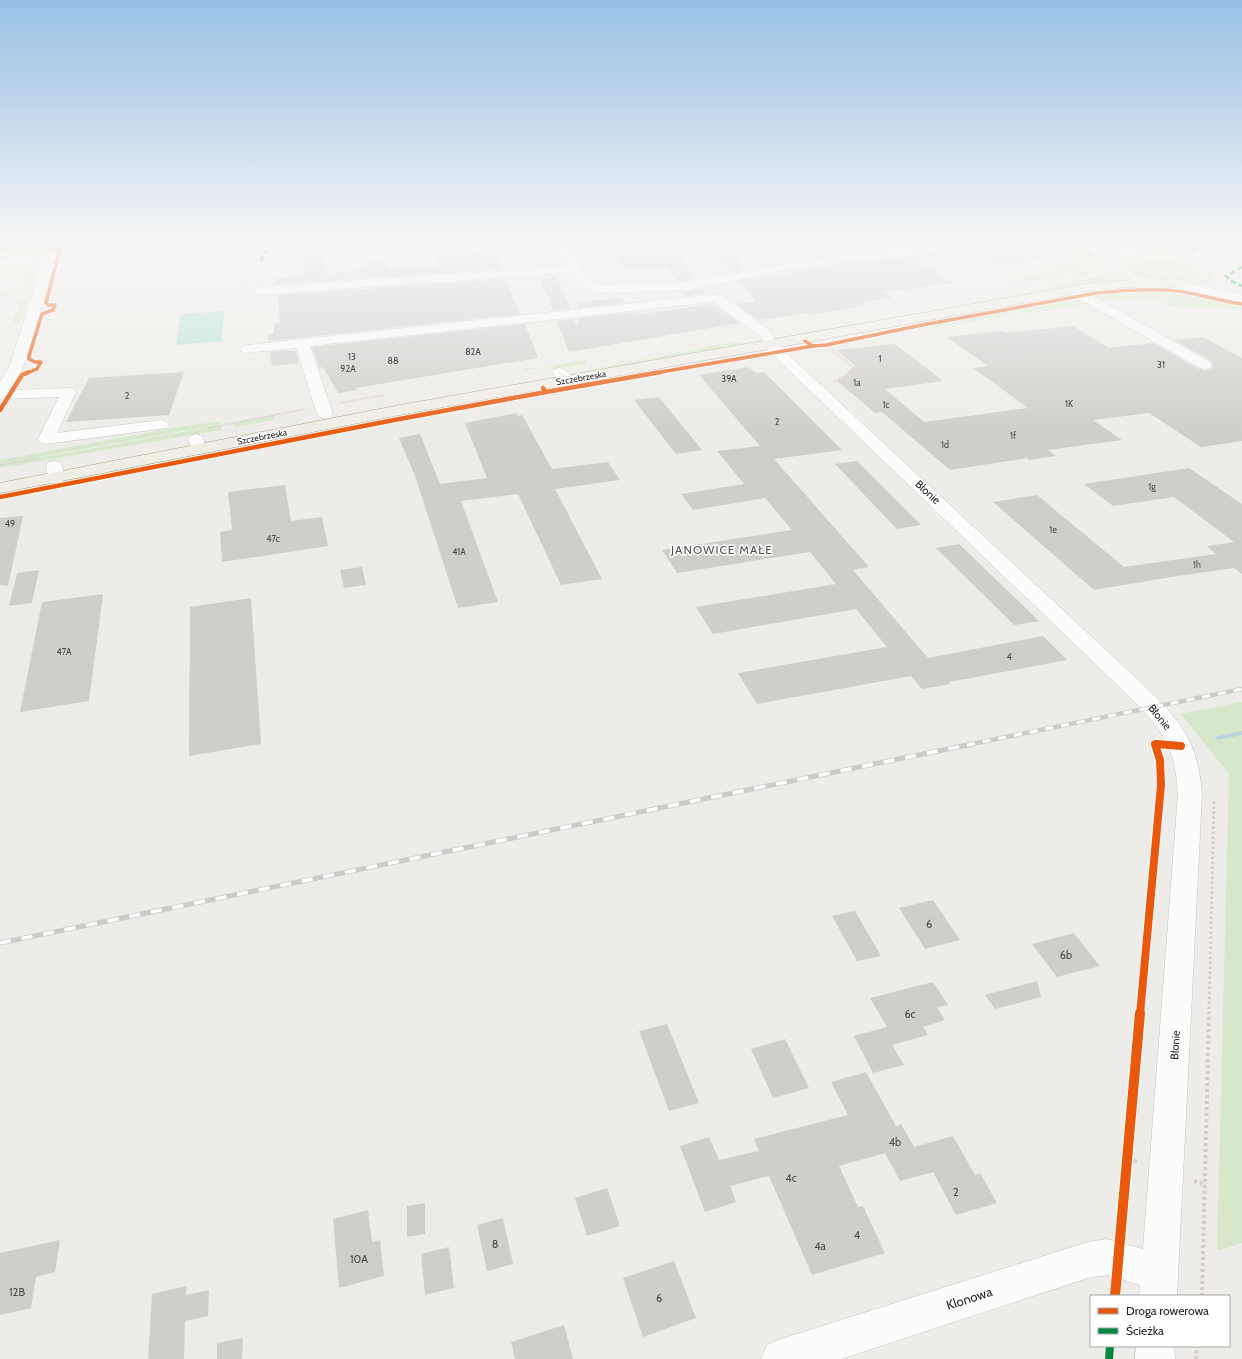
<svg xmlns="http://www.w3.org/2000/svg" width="1242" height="1359" font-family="Cabin,sans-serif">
<rect width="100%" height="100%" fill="#edece8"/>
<g fill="#d6e8c9">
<polygon points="1149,246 1196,246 1190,250 1154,249"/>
<polygon points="27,248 41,250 41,254 33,257 0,261 0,249"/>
<path d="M1123 249 1188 252 1192 254C1169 255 1145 255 1123 249Z"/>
<path d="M1080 250 1091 256 1092 267C1076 272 1032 284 1017 279L1081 260 1080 257 1073 251Z"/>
<path d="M1144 260C1157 260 1187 260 1193 274 1184 286 1134 279 1126 267L1128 262Z"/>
<polygon points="28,269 36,271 29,293 0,296 0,294 22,292 29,272 0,274 0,271"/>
<polygon points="1098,277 1108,282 823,331 821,330 956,307"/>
<path d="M1154 290C1184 293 1212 301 1242 305V310L1170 306 1160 302 1104 300 1089 296 1125 291Z"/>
<polygon points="1079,298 1089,304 1023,314 1013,310"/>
<polygon points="22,300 27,300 19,323 9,327"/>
<polygon points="1006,311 1014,315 934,327 929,325"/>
<polygon points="733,342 754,343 584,373 585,371"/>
<polygon points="585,360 587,363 586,364 556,369 549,366"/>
<polygon points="273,415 275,419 273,420 237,427 234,426 232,423"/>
<polygon points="219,422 221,424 0,464 0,460 190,425"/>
<polygon points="221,425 223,429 221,430 0,468 0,465"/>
<polygon points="182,457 186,458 67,482 75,479"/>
<polygon points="1242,702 1242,1243 1217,1251 1229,774 1181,714"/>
</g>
<polygon fill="#b6e1d4" points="224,311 222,341 176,345 181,314"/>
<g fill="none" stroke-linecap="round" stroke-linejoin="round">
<polygon fill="#bdd3de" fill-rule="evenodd" points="1242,731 1242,735 1218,740 1214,738 1218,736"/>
</g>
<g fill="#d0cecb">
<polygon points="304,246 323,246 325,273 368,270 367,263 370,263 370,261 387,260 389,269 437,266 435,255 484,252 485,255 496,254 502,269 277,284 277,278 304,276"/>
<polygon points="619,246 674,246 695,279 677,281 668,267 619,267"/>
<polygon points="709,246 734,246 741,271 731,272"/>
<polygon points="863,246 914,246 820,257 812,251"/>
<polygon points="963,246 1054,246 1055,258 997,264"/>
<polygon points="936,253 936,258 916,260 953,283 883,292 892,298 861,302 867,305 807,315 805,313 758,320 736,304 756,301 739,281 824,266"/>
<polygon points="556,275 570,308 553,310 541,280"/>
<polygon points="506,279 520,314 268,341 268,334 274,334 274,323 280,323 278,295"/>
<polygon points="702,288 705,294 687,296 684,292"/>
<polygon points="621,298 625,303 577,308 577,302"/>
<polygon points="712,304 714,307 718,307 740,323 569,352 557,321 574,319 578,329 578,318 639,312 641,314"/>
<polygon points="525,324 538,358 356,388 357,390 338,393 323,367 319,368 312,347"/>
<polygon points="1073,326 1109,348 1153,343 1199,369 1205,370 1211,369 1213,366 1211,361 1174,340 1203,337 1242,358 1242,441 1201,447 1149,413 1093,420 1122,440 1048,450 1056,456 1029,460 1027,458 950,470 882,412 875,413 837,381 855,366 837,350 895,344 943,381 885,389 924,422 1028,408 973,368 988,366 947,337 1001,331 1004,333"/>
<polygon points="295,350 299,363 272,366 270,352"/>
<polygon points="748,367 757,373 764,372 842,450 774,459 869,567 853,570 928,658 1043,636 1067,660 949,682 950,684 922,689 911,676 757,704 738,673 887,647 856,609 713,634 696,607 836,584 810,552 677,573 662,550 792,530 765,498 693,510 681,494 744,484 717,451 760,446 699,375"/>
<polygon points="184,372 169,415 66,422 89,378"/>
<polygon points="659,397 702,450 676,454 634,400"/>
<polygon points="516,413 518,416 522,415 552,469 608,462 620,480 555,489 602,579 561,585 518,494 461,501 498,602 458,608 415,476 399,438 420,434 440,484 487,478 465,423"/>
<polygon points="857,461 921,525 897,529 835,464"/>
<polygon points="1189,468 1242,504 1242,574 1234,568 1184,575 1094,590 993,502 1037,495 1124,567 1216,554 1207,546 1234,542 1174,497 1113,506 1084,484"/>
<polygon points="285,485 291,521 322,517 328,546 222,562 220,532 232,530 228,492"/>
<polygon points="23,516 8,586 0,585 0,518"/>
<polygon points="959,544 1039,621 1014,625 936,548"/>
<polygon points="362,567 366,585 344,588 340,570"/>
<polygon points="39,570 32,603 9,606 17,573"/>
<polygon points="103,594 89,701 20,712 42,602"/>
<polygon points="251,598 261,744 189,756 190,607"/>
<polygon points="933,900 960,940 925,949 899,908"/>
<polygon points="855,911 881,956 857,961 832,916"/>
<polygon points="1074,933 1100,966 1057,977 1032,944"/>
<polygon points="1037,981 1041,997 995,1009 985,995"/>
<polygon points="933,982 948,1005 937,1007 945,1020 923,1027 928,1035 892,1045 904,1065 873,1073 854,1036 887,1027 870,998"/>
<polygon points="667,1024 699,1103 669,1111 639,1031"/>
<polygon points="785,1039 809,1088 773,1098 751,1049"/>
<polygon points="866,1072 896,1126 901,1124 914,1147 953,1136 975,1175 980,1173 997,1203 956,1215 933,1172 900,1181 885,1153 839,1166 858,1207 863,1206 885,1253 812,1275 769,1176 730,1186 736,1202 705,1212 680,1146 709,1137 719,1160 759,1151 754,1139 848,1115 831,1082"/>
<polygon points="607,1188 620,1226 587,1236 575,1198"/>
<polygon points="425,1203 425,1234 407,1237 407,1206"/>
<polygon points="368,1210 372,1242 380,1240 384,1276 339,1288 333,1219"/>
<polygon points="503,1218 513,1264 487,1271 477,1225"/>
<polygon points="60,1240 55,1272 36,1277 31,1308 0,1315 0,1253"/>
<polygon points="449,1247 454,1288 425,1295 421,1254"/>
<polygon points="674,1261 696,1318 643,1337 623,1278"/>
<polygon points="187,1286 186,1295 209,1290 208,1316 185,1321 184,1359 148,1359 152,1294"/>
<polygon points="564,1325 573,1359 515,1359 511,1342"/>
<polygon points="243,1338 242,1359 217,1359 217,1343"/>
</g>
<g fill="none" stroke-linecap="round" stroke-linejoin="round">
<defs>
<g id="minor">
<polygon points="45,246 57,246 51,275 23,368 10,390 69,388 74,389 76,392 57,433 161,420 167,422 169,425 167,428 46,444 40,442 38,439 59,397 0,399 0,382 9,368 42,263 0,265 0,259 43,256"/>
<polygon points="553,246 565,246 582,266 580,269 592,282 600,285 686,282 809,260 927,246 962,246 956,249 809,266 686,290 600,293 587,289 571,273 562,273 260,295 256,294 254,291 256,288 260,287 570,266"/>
<path d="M1097 246H1115L1135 252 1154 255 1156 257 1154 259C1137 264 1115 253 1099 248Z"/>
<polygon points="1171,279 1242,295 1242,303 1167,286 1165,283 1167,280"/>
<polygon points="1071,287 1093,296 1210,362 1212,365 1210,368 1205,369 1200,368 1085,302 1067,294 1065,291 1067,288"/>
<path d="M717 294 721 295 770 331 778 345 1151 692C1185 726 1198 746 1202 794L1177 1296H1139L1140 1285 1107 1275 1088 1278 841 1359H761L767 1345 781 1339 1088 1242 1107 1239 1143 1249 1178 794C1175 749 1166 734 1135 702L768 350 760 336 714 302 310 346 333 414 330 417 325 419 320 417 317 414 296 348 247 353 242 352 240 349 242 346 247 345Z"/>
<path d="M559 368C566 369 570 374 574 380L572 383C562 385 557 380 552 372L554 369Z"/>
<polygon points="196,434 202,436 207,449 205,452 199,454 193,452 188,439 190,436"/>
<polygon points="54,461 60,462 62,466 64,478 62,482 56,483 50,482 48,478 46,466 48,462"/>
<polygon points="1136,1346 1174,1346 1175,1359 1135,1359"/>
</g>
<path id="major" d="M1234 246H1242V251L1189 260 1206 269 1210 276C1199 292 1153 286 1135 287 1121 288 1106 289 1092 291L400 415 0 493V483L400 405 1092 283 1131 280 1115 272 1084 281 1080 280 1078 277 1080 274 1104 269 1117 258 1121 257 1142 254 1173 256ZM1142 260C1158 261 1187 259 1198 275 1178 285 1139 279 1122 266L1124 263Z"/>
</defs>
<use href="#minor" stroke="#c4c4c2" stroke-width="1"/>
<use href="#major" stroke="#a29c86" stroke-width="1"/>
<g stroke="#d6cbc8" stroke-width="1.5" stroke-dasharray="1 1" stroke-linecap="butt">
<polyline points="243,262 242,291 246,291"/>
<polyline points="1234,266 1242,267"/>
<polyline points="1015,283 1038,279"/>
<polyline points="10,301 19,300"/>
<polyline points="71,308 72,306"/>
<polyline points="831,349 860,373"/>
<polyline points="37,360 47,360 44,365"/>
<polyline points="525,371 524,370 535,368"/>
</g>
<g stroke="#d6cbc8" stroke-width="2" stroke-dasharray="1.5 1.5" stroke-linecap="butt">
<polyline points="835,382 841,377 862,375 859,372"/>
<polyline points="340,403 384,395"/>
<polyline points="208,428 305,409"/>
<polyline points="0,465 38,458"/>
</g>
<polyline stroke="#d6cbc8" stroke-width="3" stroke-dasharray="2.5 2.5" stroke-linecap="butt" points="1209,1014 1214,801"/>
<g stroke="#d6cbc8" stroke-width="4" stroke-dasharray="3 3" stroke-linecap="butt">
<polyline points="1128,1159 1138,1162"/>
<polyline points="1194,1181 1206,1185"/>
<polyline points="1202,1296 1209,1013"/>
<polyline points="1196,1359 1197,1346"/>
</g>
<use href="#minor" fill="#fcfcfc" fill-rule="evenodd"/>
<use href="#major" fill="#f0ede5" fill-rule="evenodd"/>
<defs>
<polyline id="rail-far1" points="967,745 1242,689"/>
<polyline id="rail" points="0,943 972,744"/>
</defs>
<use href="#rail-far1" stroke="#cbcbca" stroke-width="4.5"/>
<use href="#rail" stroke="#cbcbca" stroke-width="5"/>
<use href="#rail-far1" stroke="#fff" stroke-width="3" stroke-dasharray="8" stroke-linecap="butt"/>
<use href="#rail" stroke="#fff" stroke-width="3.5" stroke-dasharray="11" stroke-linecap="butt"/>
<g stroke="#00873e" stroke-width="3" stroke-dasharray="5.5 3" stroke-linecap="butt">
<polyline points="1072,246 1091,254"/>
<polyline points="1192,251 1201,246"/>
<polyline points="261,261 264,253 273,246"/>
<polyline points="1242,267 1226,276 1229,280 1242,286"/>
</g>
<polyline stroke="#00873e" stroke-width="8" stroke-dasharray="16 8" stroke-linecap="butt" points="1109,1359 1110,1346"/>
<defs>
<g id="cycleway-far4">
<polyline points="0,249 60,248 46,303 48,305 55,305 53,310 42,314 29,356 29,359 35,362 41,362 37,369 27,373"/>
<path d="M805 341 813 346 826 345 922 325 1097 293C1124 290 1151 288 1178 291 1200 294 1220 301 1242 304"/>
<polyline points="655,373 813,346"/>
</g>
<g id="cycleway-far3">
<polyline points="543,388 546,392 661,372"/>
<polyline points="0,410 22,375 29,372"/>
<polyline points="0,497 394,420 546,392"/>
</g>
<polyline id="cycleway-far2" points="1155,745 1155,744 1170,745"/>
<g id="cycleway-far1">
<polyline points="1157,744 1181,746"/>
<polyline points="1140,1014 1161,785 1160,760 1155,744"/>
</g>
<polyline id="cycleway" points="1115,1296 1140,1013"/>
</defs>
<use href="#cycleway-far4" stroke="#fff" stroke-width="5"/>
<use href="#cycleway-far3" stroke="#fff" stroke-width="6"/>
<use href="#cycleway-far2" stroke="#fff" stroke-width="8"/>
<use href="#cycleway-far1" stroke="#fff" stroke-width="10"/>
<use href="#cycleway" stroke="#fff" stroke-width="12"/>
<use href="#cycleway-far4" stroke="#e8590c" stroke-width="3.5"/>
<use href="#cycleway-far3" stroke="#e8590c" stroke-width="4.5"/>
<use href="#cycleway-far2" stroke="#e8590c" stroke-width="5.5"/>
<use href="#cycleway-far1" stroke="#e8590c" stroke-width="8"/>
<use href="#cycleway" stroke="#e8590c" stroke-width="10"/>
</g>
<linearGradient id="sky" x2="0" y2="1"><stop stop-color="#97c0e4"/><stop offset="0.56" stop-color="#f7f6f5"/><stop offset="1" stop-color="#f7f6f5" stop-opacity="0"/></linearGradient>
<rect width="1242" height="436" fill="url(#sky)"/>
<g text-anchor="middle" stroke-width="3" stroke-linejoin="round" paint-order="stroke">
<g font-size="9" fill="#4b4b4a">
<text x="473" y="355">82A</text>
<text x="352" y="360">13</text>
<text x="880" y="362">1</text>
<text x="393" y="364">88</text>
<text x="1161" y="368">31</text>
<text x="348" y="372">92A</text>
<text x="729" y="382">39A</text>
<text x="857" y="386">1a</text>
<text x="127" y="399">2</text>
<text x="1069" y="407">1K</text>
<text x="886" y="408">1c</text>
<text x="777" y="425">2</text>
<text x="1013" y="439">1f</text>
<text x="945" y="448">1d</text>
<text x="1152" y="490">1g</text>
<text x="10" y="527">49</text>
<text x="1053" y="533">1e</text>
<text x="273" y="542">47c</text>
<text x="459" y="555">41A</text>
<text x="1197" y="568">1h</text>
<text x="64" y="655">47A</text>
<text x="1009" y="660">4</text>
</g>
<g font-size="9" fill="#1f1f1f" stroke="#fff">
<text transform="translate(581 378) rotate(-10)" y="3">Szczebrzeska</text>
<text transform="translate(262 437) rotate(-11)" y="3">Szczebrzeska</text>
</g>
<g font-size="11" fill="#1f1f1f" stroke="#fff">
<text transform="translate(928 492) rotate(43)" y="4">Błonie</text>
<text transform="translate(1160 717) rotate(51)" y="4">Błonie</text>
<text transform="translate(1175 1045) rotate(-86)" y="4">Błonie</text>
</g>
<g font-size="11" fill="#4b4b4a">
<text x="929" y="928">6</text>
<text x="1066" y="959">6b</text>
<text x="910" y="1018">6c</text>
<text x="895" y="1146">4b</text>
<text x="791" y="1182">4c</text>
<text x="956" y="1196">2</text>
<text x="857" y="1239">4</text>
<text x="495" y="1248">8</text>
<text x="820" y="1250">4a</text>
<text x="359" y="1263">10A</text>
<text x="17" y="1296">12B</text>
<text x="659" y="1302">6</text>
</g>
<g font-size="12" letter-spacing="1" fill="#525252" stroke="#fff">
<text x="722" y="554">JANOWICE MAŁE</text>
</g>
<g font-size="13" fill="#1f1f1f" stroke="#fff">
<text transform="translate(969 1298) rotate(-18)" y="5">Klonowa</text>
</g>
</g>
<rect x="1090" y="1295" width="140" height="52" fill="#ffffff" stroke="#a5a5a5"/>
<rect x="1098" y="1308" width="20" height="6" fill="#e8590c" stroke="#a5a5a5"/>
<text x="1126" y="1315" font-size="12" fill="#1f1f1f">Droga rowerowa</text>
<rect x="1098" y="1328" width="20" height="6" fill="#00873e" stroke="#a5a5a5"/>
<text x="1126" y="1335" font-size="12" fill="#1f1f1f">Ścieżka</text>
</svg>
